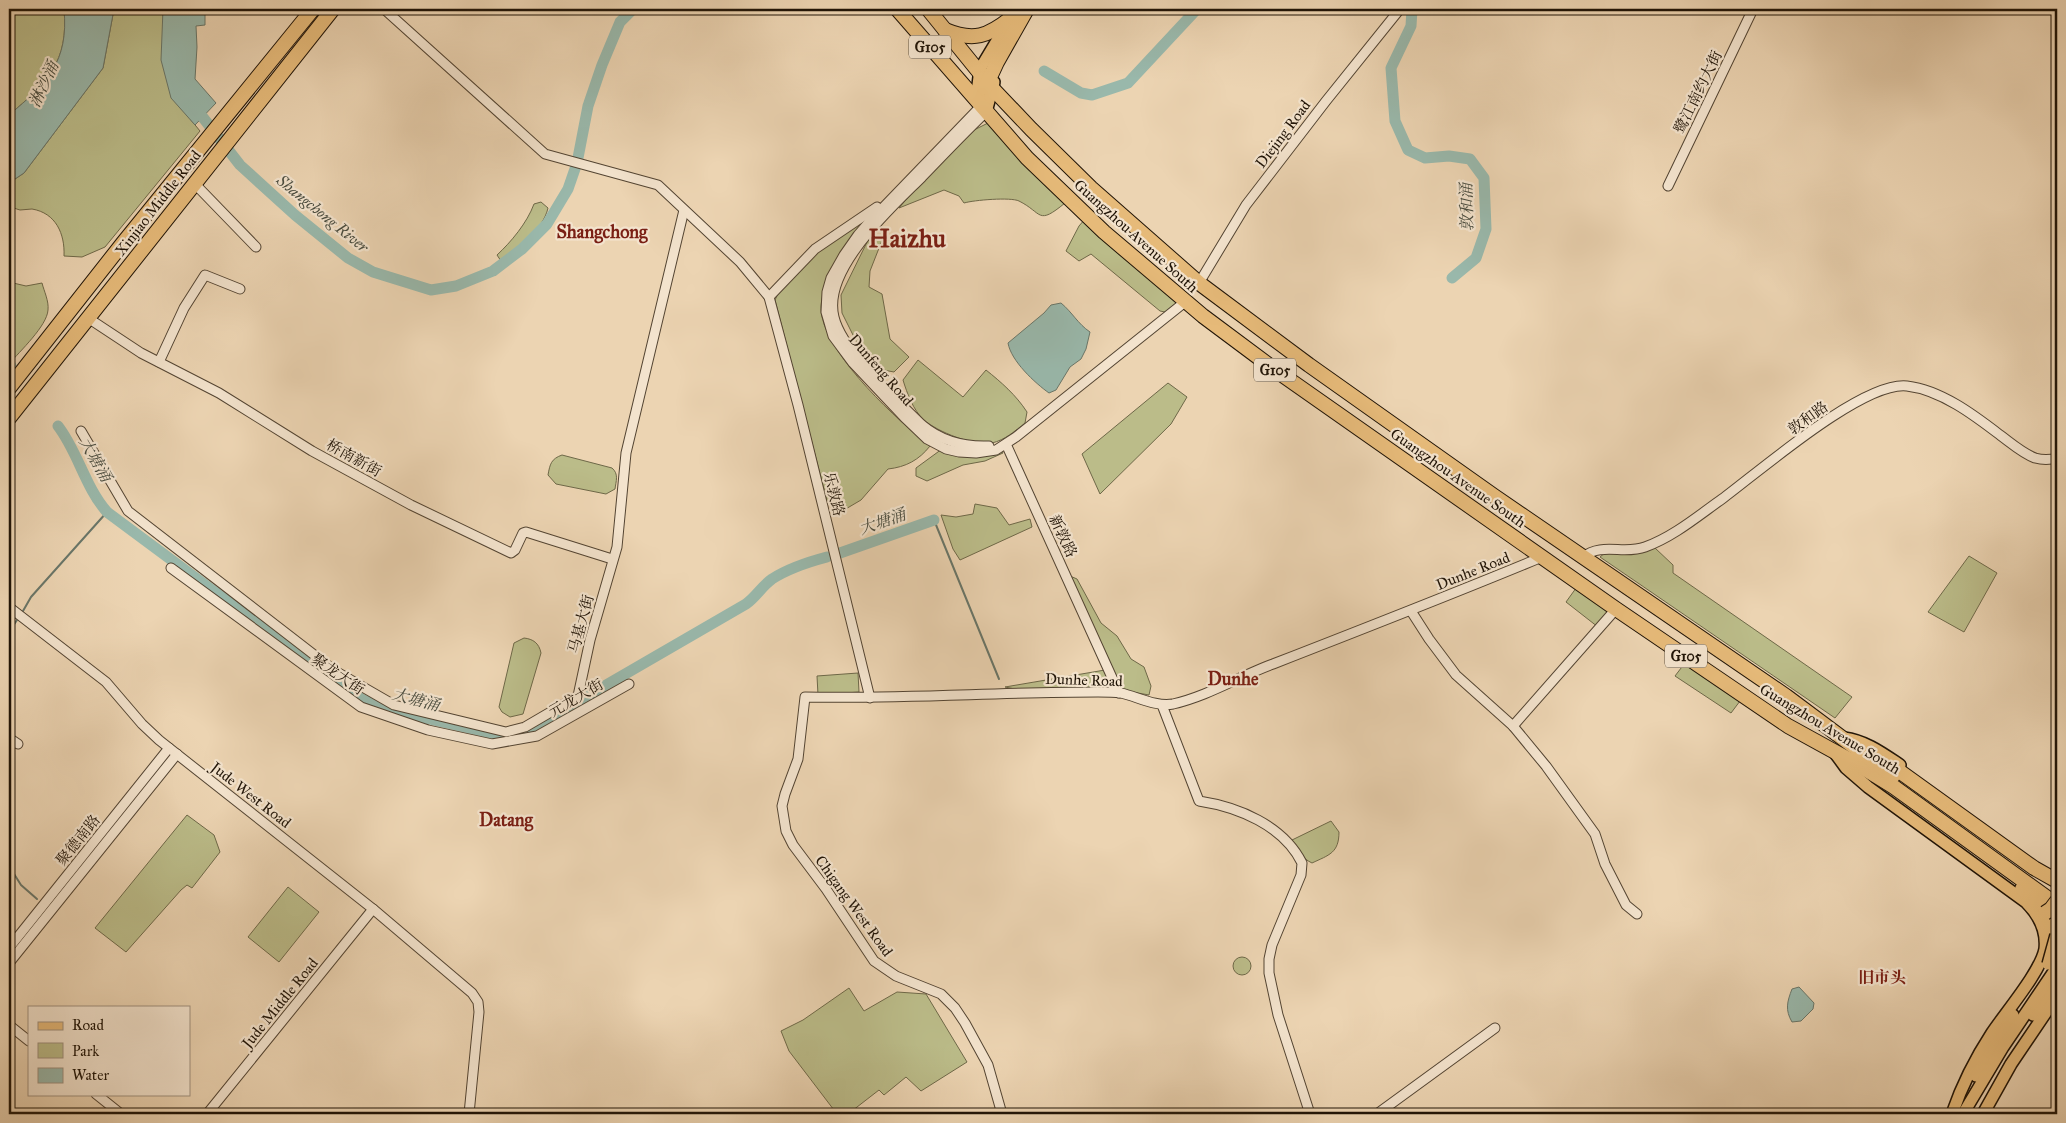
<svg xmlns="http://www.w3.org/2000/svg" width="2066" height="1123" font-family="'IM FELL Great Primer','Noto Serif SC',serif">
<rect width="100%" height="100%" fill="#ecd4b2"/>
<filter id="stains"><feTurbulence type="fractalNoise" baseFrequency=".004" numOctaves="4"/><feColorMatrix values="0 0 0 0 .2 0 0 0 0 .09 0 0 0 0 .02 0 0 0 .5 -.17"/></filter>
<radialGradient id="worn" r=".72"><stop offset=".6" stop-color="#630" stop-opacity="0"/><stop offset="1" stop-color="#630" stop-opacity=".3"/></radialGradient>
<g fill="#bbbc89" stroke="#6e6848">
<path d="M9 9H64C69 62 47 83 9 115Z"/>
<path d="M114 9H163V19L191 120 200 131 105 247 82 257 64 256C65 234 56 213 32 209 28 209 24 210 20 210 16 209 12 207 9 206V183L24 173 103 68Z"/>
<path d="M988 123 1065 203C1037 226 1043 213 1019 201 1011 197 974 200 964 203L959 196 944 190 899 208 914 190 974 130Z"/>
<path d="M541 202 548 208C543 230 518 248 501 261L497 255C511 242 527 223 534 204Z"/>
<path d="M874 211 823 295C821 303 820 309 822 317 831 359 897 420 930 446 919 460 906 467 888 469L861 500 844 510 827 501 775 300C789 266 844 232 874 211Z"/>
<polygon points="1085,219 1181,302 1165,312 1160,311 1091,254 1079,261 1066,251 1079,226"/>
<polygon points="871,234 883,238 870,271 869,287 882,294 890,339 909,357 894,372 878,369 856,341 842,313 841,295"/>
<path d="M9 282 26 286 42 283C44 291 49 301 48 310 47 326 20 351 9 364Z"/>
<path d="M918 360 963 397 986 370C1001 382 1016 395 1027 412L1025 423C1015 431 1005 440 992 443 973 446 938 432 924 420 913 410 907 393 903 380Z"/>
<polygon points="1168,383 1187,397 1171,424 1100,494 1082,454"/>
<polygon points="942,449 1001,449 1003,453 985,461 963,465 927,481 916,476 916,468"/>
<path d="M562 455 612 468C619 474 616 481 615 489L606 494 556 484 548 475C550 464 551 459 562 455Z"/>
<polygon points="975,504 997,508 1009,525 1030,519 1032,527 960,560 953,549 941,515 956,517 973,514"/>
<polygon points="1655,548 1673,565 1673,573 1852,697 1835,718 1600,557 1606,552"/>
<polygon points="1969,556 1997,573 1964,632 1928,612"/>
<polygon points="1070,576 1077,579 1101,623 1117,636 1131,659 1144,667 1151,686 1149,695 1121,690"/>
<polygon points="1579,584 1611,609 1598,627 1566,602"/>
<path d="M524 638C533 639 539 643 541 653L523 714 510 717 502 712 499 707 514 643Z"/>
<polygon points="1688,659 1743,697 1731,713 1675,676"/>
<polygon points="1105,670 1113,686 1111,689 1020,690 1005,687"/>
<polygon points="858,673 859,692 818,695 817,676"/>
<polygon points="187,815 214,835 220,852 192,888 187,885 181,890 126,952 95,928"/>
<path d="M1331 821 1339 832C1339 853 1329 855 1312 863 1301 858 1297 849 1292 840Z"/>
<polygon points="288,887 319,912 279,962 248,937"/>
<circle cx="1242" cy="966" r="9"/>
<polygon points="849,988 864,1011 897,992 926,994 967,1062 921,1091 906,1077 884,1095 879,1090 848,1114 837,1114 789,1051 781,1031 803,1020"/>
</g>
<g fill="#99b8ab" stroke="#697669">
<path d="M64 9H114L103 68 24 173 9 183V115C47 83 69 62 64 9Z"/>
<polygon points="163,9 205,9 205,25 196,26 197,47 195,79 216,103 195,125 171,98 161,60"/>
<path d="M1061 303C1072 312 1078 324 1090 332L1086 349 1081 359 1070 367 1056 390 1049 393C1035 383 1011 361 1008 343L1044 313 1051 305Z"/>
<path d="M1799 987 1814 1003 1813 1009 1801 1021 1792 1022C1785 1010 1787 1002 1792 989Z"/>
</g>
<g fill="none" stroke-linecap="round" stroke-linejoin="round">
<g stroke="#697669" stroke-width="2">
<polyline points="934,520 999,679"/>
<polyline points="23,611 31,597 107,512"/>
<polyline points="9,632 17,620"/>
<polyline points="9,866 21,885 37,899"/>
</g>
<g stroke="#99b8ab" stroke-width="11">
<polyline points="1412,9 1411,26 1391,68 1395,121 1408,150 1425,158 1449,156 1470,159 1484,178 1486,229 1476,258 1452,278"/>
<polyline points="1044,71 1081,93 1092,95 1128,83 1197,9"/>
<polyline points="194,106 240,165 295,215 348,258 373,272 431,290 456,286 493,271 522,249 547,224 568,189 577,163 588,106 602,65 620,22 633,9"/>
<polyline points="9,364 11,366"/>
<path d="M58 426C78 452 85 487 107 512L328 676 363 700 394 711 508 737 532 728 746 604C756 597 762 586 772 579 789 568 808 562 827 557"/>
<polyline points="840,553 934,520"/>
</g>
<defs>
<g id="minor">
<polyline points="384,9 545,154 658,185 740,262 769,297 798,405 870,698"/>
<polyline points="981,106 871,220 858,235 844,255 831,278 827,292 826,312 833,336 853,363 904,417 927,439 946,449 959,452 976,453 996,450 1016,437 1185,302"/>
<path d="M986 112C964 133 943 155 922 177 891 208 822 269 834 317 842 351 897 400 922 425 941 441 964 447 989 446"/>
<polyline points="194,183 256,247"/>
<polyline points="1668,186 1753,9"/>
<polyline points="1199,283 1246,205 1326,101 1400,9"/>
<polyline points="769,297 815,249 877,207"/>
<polyline points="88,318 141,353 219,393 312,451 411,505 511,553 515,550 523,533 526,532 612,559"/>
<polyline points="159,362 184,308 205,275 240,289"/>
<polyline points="81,431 128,511 335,671 394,705 506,732 525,727 578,696 590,640 617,547 626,453 684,210"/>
<polyline points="1006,444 1119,693"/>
<path d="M1583 557C1602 542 1624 555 1645 547 1673 537 1698 516 1722 499 1760 471 1863 381 1907 386 1941 390 1974 415 2000 435 2011 443 2022 453 2035 458 2042 460 2050 460 2057 458"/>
<polyline points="171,568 361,707 428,730 492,744 537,736 629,684"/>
<polyline points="9,607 106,682 142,724 159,740 373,909 472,993 478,1002 479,1012 469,1114"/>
<polyline points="1411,611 1429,639 1456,675 1513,726 1546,766 1595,834 1605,864 1626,905 1637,914"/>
<path d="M1162 705 1199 801C1238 807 1283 825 1302 863L1301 875 1272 945 1269 959V973L1278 1015 1310 1114"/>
<polyline points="1513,726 1616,609"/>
<polyline points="9,738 18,744"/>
<polyline points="9,948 169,748"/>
<polyline points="9,963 177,754"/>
<polyline points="9,1025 29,1041"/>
<polyline points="96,1094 121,1114"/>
<polyline points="207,1114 373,909"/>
<path d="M1002 1114 988 1065 965 1023 955 1008 941 994 896 976 874 961 826 889 793 845 786 831 782 806 785 794 798 759 805 697C903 699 1000 692 1098 692 1105 692 1113 692 1121 693 1138 697 1156 707 1173 704 1208 696 1240 676 1273 664 1363 629 1453 594 1542 557"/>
<polyline points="1377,1114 1495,1028"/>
</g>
<g id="major">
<polyline points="981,106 978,85 980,69 1016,9"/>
<polyline points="986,112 994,82"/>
<path d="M1844 738C1866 741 1882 753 1900 765"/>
<path d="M1835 753 1846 768 1868 787 2026 902C2038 914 2047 930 2045 949 2041 971 2006 1012 1992 1033 1975 1059 1962 1085 1952 1114"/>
<polyline points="2056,934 2057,915"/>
<polyline points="2033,1015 2057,981"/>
<polyline points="1976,1076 2013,1015"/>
<polyline points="1963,1114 2003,1047 2057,967"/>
<polyline points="1983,1114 2011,1064 2057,996"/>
</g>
<g id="highway">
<polyline points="897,9 1027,158 1104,232 1203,316 1274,369 1616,609 1788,726 1857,764 1894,787 2057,905"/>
<polyline points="928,9 992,88 1031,129 1091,188 1199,283 1309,365 1494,496 1786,696 1893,776"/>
<path d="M945 30C974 42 988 36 1011 18"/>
<polyline points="985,88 997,62 1027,9"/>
<polyline points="9,388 123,243 313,9"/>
<polyline points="9,418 333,9"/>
<polyline points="1888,763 2034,868 2057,881"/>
<polyline points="2022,889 2042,908 2056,935"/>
</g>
</defs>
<use href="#minor" stroke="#534432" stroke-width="11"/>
<use href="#major" stroke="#201407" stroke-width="14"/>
<use href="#highway" stroke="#201407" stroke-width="16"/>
<use href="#minor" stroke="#f3e3cd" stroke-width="9"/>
<use href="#major" stroke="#e6ba79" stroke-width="11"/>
<use href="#highway" stroke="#e6ba79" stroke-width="14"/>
<defs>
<polyline id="major-bridge" points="2048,964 2056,935"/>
<polyline id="highway-bridge" points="2045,913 2051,909 2057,901"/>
</defs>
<use href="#major-bridge" stroke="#201407" stroke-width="14" stroke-linecap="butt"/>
<use href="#highway-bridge" stroke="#201407" stroke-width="16" stroke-linecap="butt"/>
<use href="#major-bridge" stroke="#e6ba79" stroke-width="11"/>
<use href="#highway-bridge" stroke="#e6ba79" stroke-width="14"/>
</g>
<g text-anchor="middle" stroke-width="4.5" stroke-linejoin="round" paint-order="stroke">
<g fill="#f3e3cd" stroke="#5f5242" stroke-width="1">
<rect x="909" y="35.5" width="42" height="23" rx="4"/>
<rect x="1254" y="358.5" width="42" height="23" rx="4"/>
<rect x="1665" y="644.5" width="42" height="23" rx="4"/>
</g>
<g font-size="14" font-weight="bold" fill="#201407">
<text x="930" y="52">G105</text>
<text x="1275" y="375">G105</text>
<text x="1686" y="661">G105</text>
</g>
<g font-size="15" fill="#201407" stroke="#f3e3cd">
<text transform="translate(1698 92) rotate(-64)" y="5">鹭江南约大街</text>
<text transform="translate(1283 134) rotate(-53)" y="5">Diejing Road</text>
<text transform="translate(158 203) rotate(-52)" y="5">Xinjiao Middle Road</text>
<text transform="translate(1136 236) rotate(42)" y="5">Guangzhou Avenue South</text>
<text transform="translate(881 370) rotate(49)" y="5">Dunfeng Road</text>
<text transform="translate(1808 418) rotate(-36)" y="5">敦和路</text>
<text transform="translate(354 458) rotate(29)" y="5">桥南新街</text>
<text transform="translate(1458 478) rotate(35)" y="5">Guangzhou Avenue South</text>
<text transform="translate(834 494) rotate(76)" y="5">乐敦路</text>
<text transform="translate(1063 536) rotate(65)" y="5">新敦路</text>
<text transform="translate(1473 571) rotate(-22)" y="5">Dunhe Road</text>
<text transform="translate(581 624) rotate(-75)" y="5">马基大街</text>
<text transform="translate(338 674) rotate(35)" y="5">聚龙大街</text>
<text transform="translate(1084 680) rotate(2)" y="5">Dunhe Road</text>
<text transform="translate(576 698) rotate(-30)" y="5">元龙大街</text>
<text transform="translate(1830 729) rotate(31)" y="5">Guangzhou Avenue South</text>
<text transform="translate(251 795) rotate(38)" y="5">Jude West Road</text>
<text transform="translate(78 840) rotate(-51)" y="5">聚德南路</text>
<text transform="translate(854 906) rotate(54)" y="5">Chigang West Road</text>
<text transform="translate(280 1003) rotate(-51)" y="5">Jude Middle Road</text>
</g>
<g font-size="16" font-style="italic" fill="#4a4d40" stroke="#f3e3cd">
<text transform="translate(43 84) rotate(-65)" y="6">淋沙涌</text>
<text transform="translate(1466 207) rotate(-91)" y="6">敦和涌</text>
<text transform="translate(323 213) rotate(39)" y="6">Shangchong River</text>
<text transform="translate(96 459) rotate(60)" y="6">大塘涌</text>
<text transform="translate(882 521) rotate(-19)" y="6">大塘涌</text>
<text transform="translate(416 699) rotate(15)" y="6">大塘涌</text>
</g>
<g font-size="16" font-weight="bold" fill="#7a1f14" stroke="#f3e3cd">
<text x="1882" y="983">旧市头</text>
</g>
<g font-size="18" font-weight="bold" fill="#7a1f14" stroke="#f3e3cd">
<text x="602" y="238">Shangchong</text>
<text x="1233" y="685">Dunhe</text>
<text x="506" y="826">Datang</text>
</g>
<g font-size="25" font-weight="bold" fill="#7a1f14" stroke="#f3e3cd">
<text x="907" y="247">Haizhu</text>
</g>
</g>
<rect width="2066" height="1123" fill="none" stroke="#ecd4b2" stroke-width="30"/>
<rect x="10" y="10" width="2046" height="1103" fill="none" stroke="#201407" stroke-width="2.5"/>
<rect x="15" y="15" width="2036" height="1093" fill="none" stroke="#201407"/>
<rect x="28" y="1006" width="162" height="90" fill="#f3e3cd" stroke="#9f907e"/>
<rect x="38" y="1022" width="25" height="8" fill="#e6ba79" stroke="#9f907e"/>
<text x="72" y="1030" font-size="15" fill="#201407">Road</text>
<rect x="38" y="1043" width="25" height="15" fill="#bbbc89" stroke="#9f907e"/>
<text x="72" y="1056" font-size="15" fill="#201407">Park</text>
<rect x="38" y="1068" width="25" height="15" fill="#99b8ab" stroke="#9f907e"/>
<text x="72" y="1080" font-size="15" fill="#201407">Water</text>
<rect width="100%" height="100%" filter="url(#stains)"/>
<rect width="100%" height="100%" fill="url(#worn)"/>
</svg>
